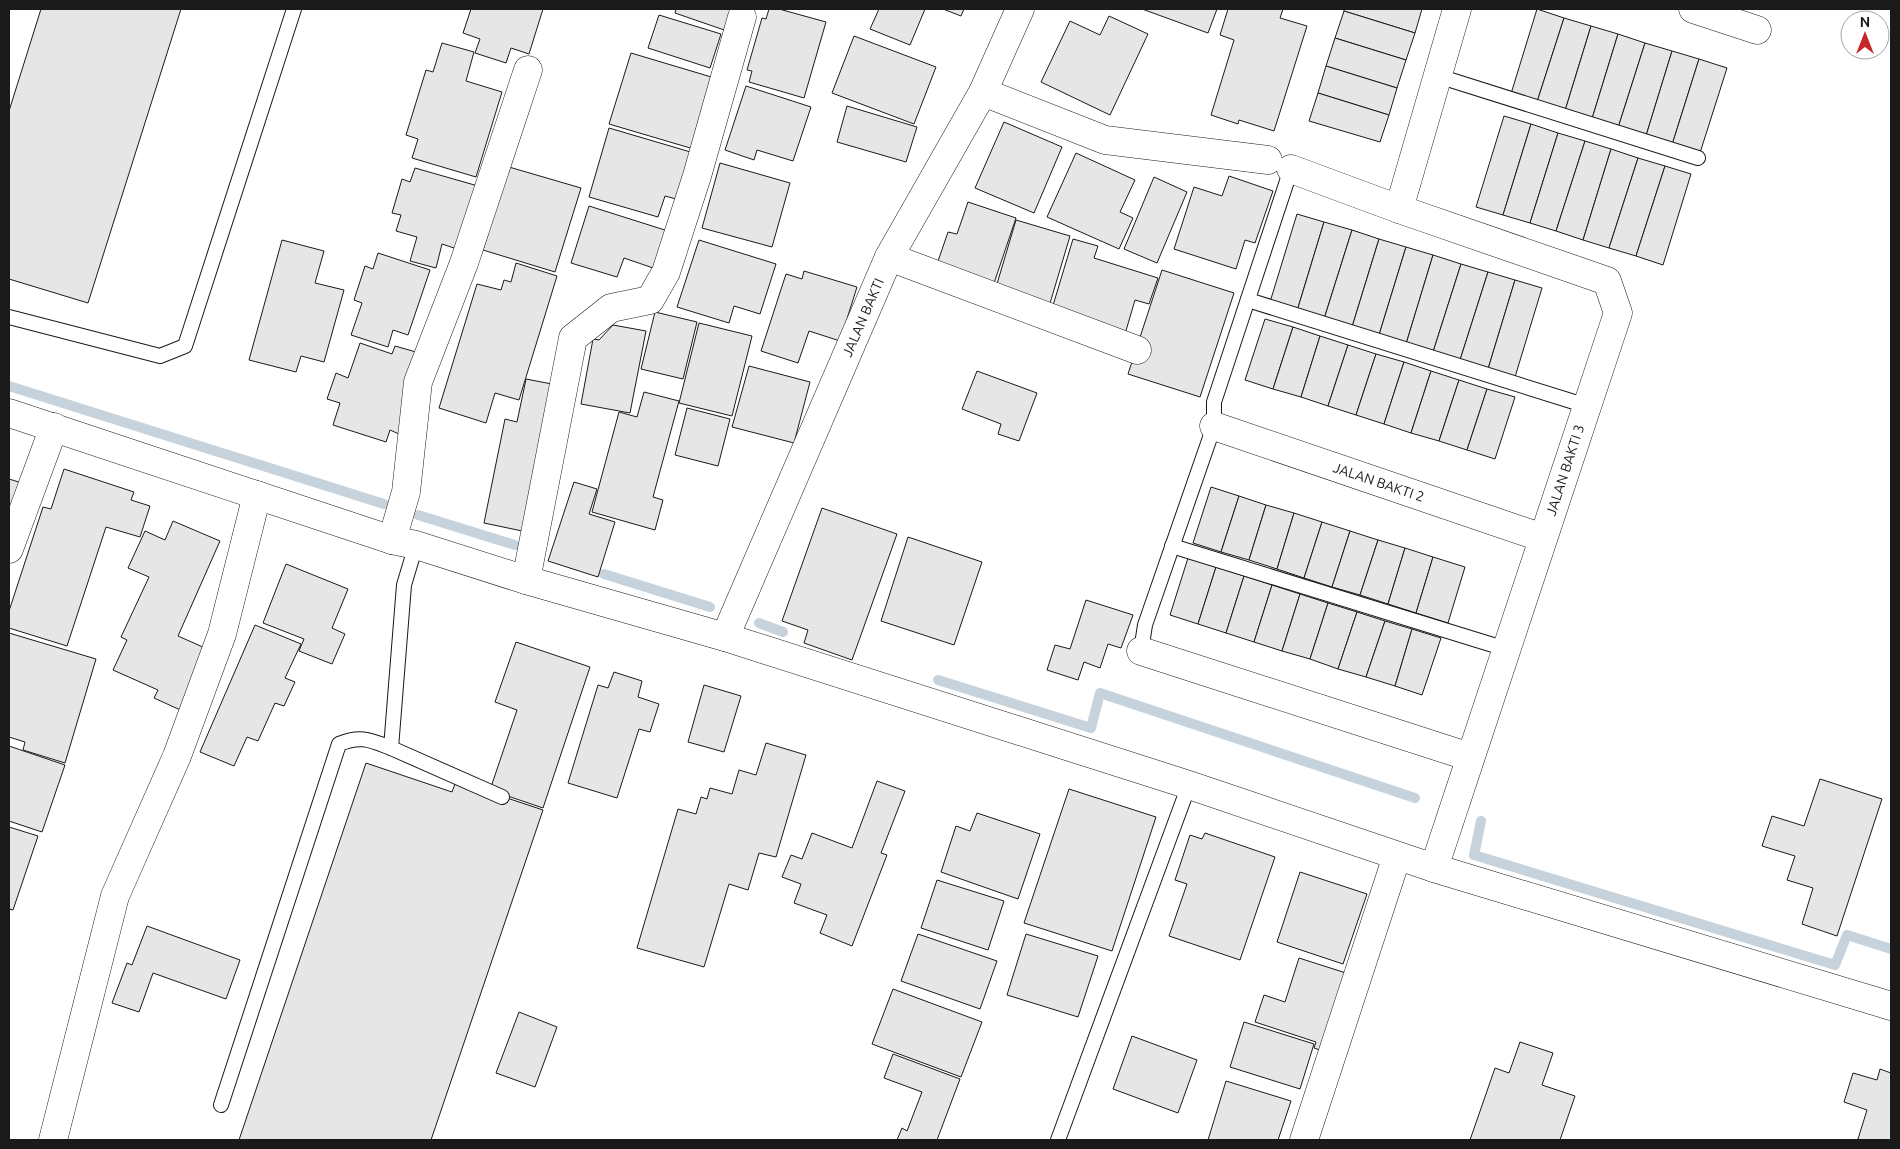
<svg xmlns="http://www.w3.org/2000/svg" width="1900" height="1149" font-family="Ubuntu,sans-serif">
<rect width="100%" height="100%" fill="#fff"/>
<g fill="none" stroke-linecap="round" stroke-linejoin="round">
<g stroke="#c6d2dc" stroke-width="10">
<polyline points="9,386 384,504"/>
<polyline points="418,515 515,545"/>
<polyline points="604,574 710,607"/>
<polyline points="759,623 783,632"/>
<polyline points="938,680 1091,728 1100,693 1415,798"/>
<polyline points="1481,821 1474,855 1835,965 1847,935 1891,949"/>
</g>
</g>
<g fill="#e6e6e6" stroke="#1a1a1a">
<polygon points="41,9 181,9 88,303 9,279 9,111"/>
<polygon points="471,9 543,9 529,54 511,48 506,63 475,53 480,39 463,33"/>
<polygon points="676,9 738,9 730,32 675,13"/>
<polygon points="769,9 779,9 826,22 804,98 749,82 752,71 747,70 762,18 766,19"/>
<polygon points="879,9 925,9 910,45 870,29"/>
<polygon points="943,9 964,9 961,16"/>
<polygon points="1142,9 1217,9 1208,33"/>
<polygon points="1228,9 1283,9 1280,18 1307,26 1274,131 1239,120 1238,124 1211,115 1234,40 1220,35"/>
<polygon points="1344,9 1422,9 1415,33 1344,11"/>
<polygon points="1537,9 1564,18 1536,105 1510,97"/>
<polygon points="1344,11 1415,33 1406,60 1335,38"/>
<polygon points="659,15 721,34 710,68 648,48"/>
<polygon points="1109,16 1148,34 1110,115 1041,82 1070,21 1100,35"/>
<polygon points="1564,18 1591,26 1564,114 1536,105"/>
<polygon points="1591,26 1618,34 1591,122 1564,114"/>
<polygon points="1618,34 1645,43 1617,131 1591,122"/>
<polygon points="854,36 936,67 914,124 832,93"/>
<polygon points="1335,38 1406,60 1397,88 1326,66"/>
<polygon points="442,43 474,52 466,81 502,92 476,177 412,158 418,139 406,135 426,70 433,72"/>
<polygon points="1645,43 1672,51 1645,139 1617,131"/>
<polygon points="1672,51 1699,59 1671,148 1645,139"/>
<polygon points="631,53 718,79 697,150 609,124"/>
<polygon points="1699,59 1727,68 1699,156 1671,148"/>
<polygon points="1326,66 1397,88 1389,115 1318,93"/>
<polygon points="746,86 811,107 793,161 757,150 754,160 725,150"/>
<polygon points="1318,93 1389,115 1380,142 1309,121"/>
<polygon points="847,106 917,127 906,162 837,142"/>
<polygon points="1504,116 1531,124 1503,215 1476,207"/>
<polygon points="1004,122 1062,147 1034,213 975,188"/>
<polygon points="1531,124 1558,133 1530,223 1503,215"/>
<polygon points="609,128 694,153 680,200 665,196 658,217 589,197"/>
<polygon points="1558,133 1585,141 1556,231 1530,223"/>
<polygon points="1585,141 1611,149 1583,240 1556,231"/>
<polygon points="1611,149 1638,158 1609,248 1583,240"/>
<polygon points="1076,153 1135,180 1120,212 1133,218 1119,249 1047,217"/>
<polygon points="1638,158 1665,166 1636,256 1609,248"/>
<polygon points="720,163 790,183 772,247 702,228"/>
<polygon points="1665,166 1691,174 1663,265 1636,256"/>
<polygon points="509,167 581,188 555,272 483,250"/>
<polygon points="415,168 478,186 460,250 442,244 436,268 410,261 417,237 396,231 401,215 392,213 402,179 410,182"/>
<polygon points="1229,176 1273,191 1255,243 1245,240 1236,269 1174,249 1194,187 1222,196"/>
<polygon points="1154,177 1187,192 1157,263 1124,249"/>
<polygon points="968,202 1016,218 991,292 934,273 948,232 957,234"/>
<polygon points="589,206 668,231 656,269 624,258 617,277 571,263"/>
<polygon points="1297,214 1324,222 1297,311 1270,302"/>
<polygon points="1016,220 1070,236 1048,310 994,294"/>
<polygon points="1324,222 1352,230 1324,319 1297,311"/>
<polygon points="1352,230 1379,239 1352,327 1324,319"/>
<polygon points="1073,239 1098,246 1094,258 1158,278 1149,304 1135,300 1125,334 1051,312"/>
<polygon points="1379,239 1406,247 1379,335 1352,327"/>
<polygon points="282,240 324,251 315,283 344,290 324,362 301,356 296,372 249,360"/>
<polygon points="699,240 776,264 760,314 734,306 729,323 677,307"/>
<polygon points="1406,247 1433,255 1406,344 1379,335"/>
<polygon points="378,253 430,270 408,335 393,330 388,347 351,335 362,303 354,300 365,266 373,269"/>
<polygon points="1433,255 1461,264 1433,352 1406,344"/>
<polygon points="516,263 557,276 519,400 495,393 486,423 439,408 477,284 501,290 504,280 511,282"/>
<polygon points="1461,264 1488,272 1460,360 1433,352"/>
<polygon points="1162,270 1234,293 1200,397 1128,374"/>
<polygon points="804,271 857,287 840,341 809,331 798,363 761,351 786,274 802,279"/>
<polygon points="1488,272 1515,280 1488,369 1460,360"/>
<polygon points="1515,280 1542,288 1515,377 1488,369"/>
<polygon points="655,312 697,322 683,379 641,369"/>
<polygon points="1265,319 1293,327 1273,389 1245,380"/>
<polygon points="699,323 752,336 732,416 679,403"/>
<polygon points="613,325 646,331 630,413 581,404 593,339 599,340"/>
<polygon points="1293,327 1320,336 1301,397 1273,389"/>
<polygon points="1320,336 1348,345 1328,406 1301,397"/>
<polygon points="360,343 392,354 395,346 416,352 399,434 390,430 386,442 333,425 340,403 327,399 336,373 348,378"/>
<polygon points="1348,345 1376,354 1356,415 1328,406"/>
<polygon points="1376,354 1404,362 1384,424 1356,415"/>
<polygon points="1404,362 1431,371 1411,433 1384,424"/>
<polygon points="749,366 810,382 794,443 732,427"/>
<polygon points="977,371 1037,393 1019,441 998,434 1001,424 962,409"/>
<polygon points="1431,371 1459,380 1439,441 1411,433"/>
<polygon points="526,379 557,385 527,532 484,523 505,419 517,422"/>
<polygon points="1459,380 1487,389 1467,450 1439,441"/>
<polygon points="1487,389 1515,397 1495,459 1467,450"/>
<polygon points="644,392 679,401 653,497 663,500 655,530 592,512 619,412 637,417"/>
<polygon points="687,408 730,419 718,466 675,455"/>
<polygon points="64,469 134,492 131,500 150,506 140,537 106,527 67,646 9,628 9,611 43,507 51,509"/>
<polygon points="9,479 22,483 9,523"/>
<polygon points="574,482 597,489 589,514 615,522 598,577 548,561"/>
<polygon points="1211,487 1239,496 1221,552 1193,543"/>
<polygon points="1239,496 1266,505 1249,560 1221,552"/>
<polygon points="1266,505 1294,513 1277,569 1249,560"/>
<polygon points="822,508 897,534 852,660 804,643 808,630 782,621"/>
<polygon points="1294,513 1322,522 1304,578 1277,569"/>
<polygon points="173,521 220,541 178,636 214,652 187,713 154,698 158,690 113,670 127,640 121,637 149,577 128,568 145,531 165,540"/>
<polygon points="1322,522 1350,531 1332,587 1304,578"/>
<polygon points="1350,531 1378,540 1360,595 1332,587"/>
<polygon points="908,537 982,562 954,645 881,621"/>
<polygon points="1378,540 1405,548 1388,604 1360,595"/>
<polygon points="1405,548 1433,557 1416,613 1388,604"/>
<polygon points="1433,557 1465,567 1448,623 1416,613"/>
<polygon points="1188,558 1216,567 1198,624 1170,615"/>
<polygon points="286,564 348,589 332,628 345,634 332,664 299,651 304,639 263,623"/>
<polygon points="1216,567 1244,576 1226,633 1198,624"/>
<polygon points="1244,576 1272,585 1254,642 1226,633"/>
<polygon points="1272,585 1300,594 1282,651 1254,642"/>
<polygon points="1300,594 1328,603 1310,659 1282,651"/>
<polygon points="1086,600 1133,615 1121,648 1108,644 1100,668 1084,662 1078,680 1047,670 1055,645 1070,649"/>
<polygon points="1328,603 1357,612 1338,669 1310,659"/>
<polygon points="1357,612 1385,621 1366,677 1338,669"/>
<polygon points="1385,621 1412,629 1395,686 1366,677"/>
<polygon points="255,625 301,644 285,678 295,682 284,706 275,703 258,741 247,737 234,766 200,752"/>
<polygon points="1412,629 1441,638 1422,695 1395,686"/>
<polygon points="9,633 96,659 65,763 23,750 25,742 9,737"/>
<polygon points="516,642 590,667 543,808 490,790 517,710 495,702"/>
<polygon points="614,672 642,681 638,697 659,704 650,732 639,729 617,798 568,783 598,685 608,688"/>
<polygon points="704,685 741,696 724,752 688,742"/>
<polygon points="766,743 806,755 776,857 759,853 748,890 729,884 704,967 637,948 678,809 696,814 701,797 707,799 710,788 732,794 739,770 756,775"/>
<polygon points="9,746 65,765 42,832 9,821"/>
<polygon points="366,763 452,792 456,781 543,810 431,1140 239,1140"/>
<polygon points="1820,779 1882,799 1837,936 1802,924 1813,888 1787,880 1795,856 1762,846 1772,816 1804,826"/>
<polygon points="877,781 905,791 881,853 887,855 852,946 820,933 827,915 794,903 801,884 782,877 791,855 802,859 812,833 852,848"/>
<polygon points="1069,789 1156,817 1112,951 1024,923"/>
<polygon points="977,813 1040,834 1018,899 941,872 956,826 970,831"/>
<polygon points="9,827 38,836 13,910 9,909"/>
<polygon points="1205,833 1275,857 1240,960 1169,936 1187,884 1175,880 1190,835 1202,839"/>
<polygon points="1300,872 1367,894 1343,964 1277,942"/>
<polygon points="937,880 1004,901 988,950 921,928"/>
<polygon points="147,926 240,960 226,999 153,973 139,1012 112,1003 127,963 132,965"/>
<polygon points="918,934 997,961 980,1009 901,981"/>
<polygon points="1026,934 1098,956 1078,1017 1007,995"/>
<polygon points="1299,958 1346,973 1331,1054 1314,1048 1316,1042 1255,1022 1264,995 1285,1002"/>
<polygon points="893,989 982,1022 961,1077 872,1044"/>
<polygon points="519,1012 557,1027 535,1087 496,1073"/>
<polygon points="1244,1022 1314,1044 1300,1089 1230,1067"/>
<polygon points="1132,1036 1197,1060 1178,1113 1113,1089"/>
<polygon points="1520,1042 1553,1053 1542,1085 1575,1096 1560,1140 1470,1140 1495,1068 1509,1073"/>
<polygon points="893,1054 960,1079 937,1140 897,1140 902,1128 907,1131 922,1092 884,1078"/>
<polygon points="1880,1069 1891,1073 1891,1140 1861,1140 1858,1139 1867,1110 1844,1102 1853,1073 1877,1080"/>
<polygon points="1226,1081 1291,1101 1278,1140 1208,1140"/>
</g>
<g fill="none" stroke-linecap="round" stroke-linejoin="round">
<defs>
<g id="service">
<polyline points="1438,76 1698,158"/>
<polyline points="1248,300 1587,406"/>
<polyline points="9,317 160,356 185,346 294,9"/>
<polyline points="1172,546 1506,649"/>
<polyline points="1141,651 1145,625 1214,426 1214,402 1291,169"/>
<polyline points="391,748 502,797"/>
<path d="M221 1105 339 744C361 735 370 740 391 748L404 585 416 545"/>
<polyline points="1058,1140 1189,785"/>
</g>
<g id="minor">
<polyline points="1693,9 1757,30"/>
<polyline points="983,92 1105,140 1268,160"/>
<polyline points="1291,169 1399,209 1607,281 1618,313 1434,868"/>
<polyline points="1399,209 1457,9"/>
<polyline points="889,257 1137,350"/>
<polyline points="9,413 392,540 416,545 526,580 725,637 1189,785 1434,868 1891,1006"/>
<path id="s1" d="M1214 426 1543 538"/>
<polyline points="392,540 406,492 418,382 464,263 528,70"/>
<polyline points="9,549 54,427"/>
<polyline points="526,580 573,338 611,308 650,300 666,272 697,176 742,17"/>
<path id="s2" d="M725 637 889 257 983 92 1020 9"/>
<polyline points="1141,651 1470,757"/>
<polyline points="53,1140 115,896 177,756 222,634 257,495"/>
<polyline points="1304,1140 1397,856"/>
</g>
</defs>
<use href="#service" stroke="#1a1a1a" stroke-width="16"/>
<use href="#minor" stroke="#1a1a1a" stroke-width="29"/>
<use href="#service" stroke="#fff" stroke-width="14"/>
<use href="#minor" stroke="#fff" stroke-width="28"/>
</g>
<g text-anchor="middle" stroke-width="4" stroke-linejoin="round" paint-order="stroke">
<g font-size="14" fill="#1a1a1a" stroke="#fff">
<text dy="5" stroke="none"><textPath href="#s2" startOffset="348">JALAN BAKTI</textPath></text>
<text transform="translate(1565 470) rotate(-72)" y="5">JALAN BAKTI 3</text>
<text dy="5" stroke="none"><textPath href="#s1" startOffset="174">JALAN BAKTI 2</textPath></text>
</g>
</g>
<rect width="1900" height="1149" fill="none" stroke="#1a1a1a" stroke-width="20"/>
<g transform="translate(1865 35)"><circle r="24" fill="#ffffff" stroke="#a3a3a3"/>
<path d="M0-4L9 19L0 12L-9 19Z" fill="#c62828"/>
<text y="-8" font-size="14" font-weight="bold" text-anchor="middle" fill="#1a1a1a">N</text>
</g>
</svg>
